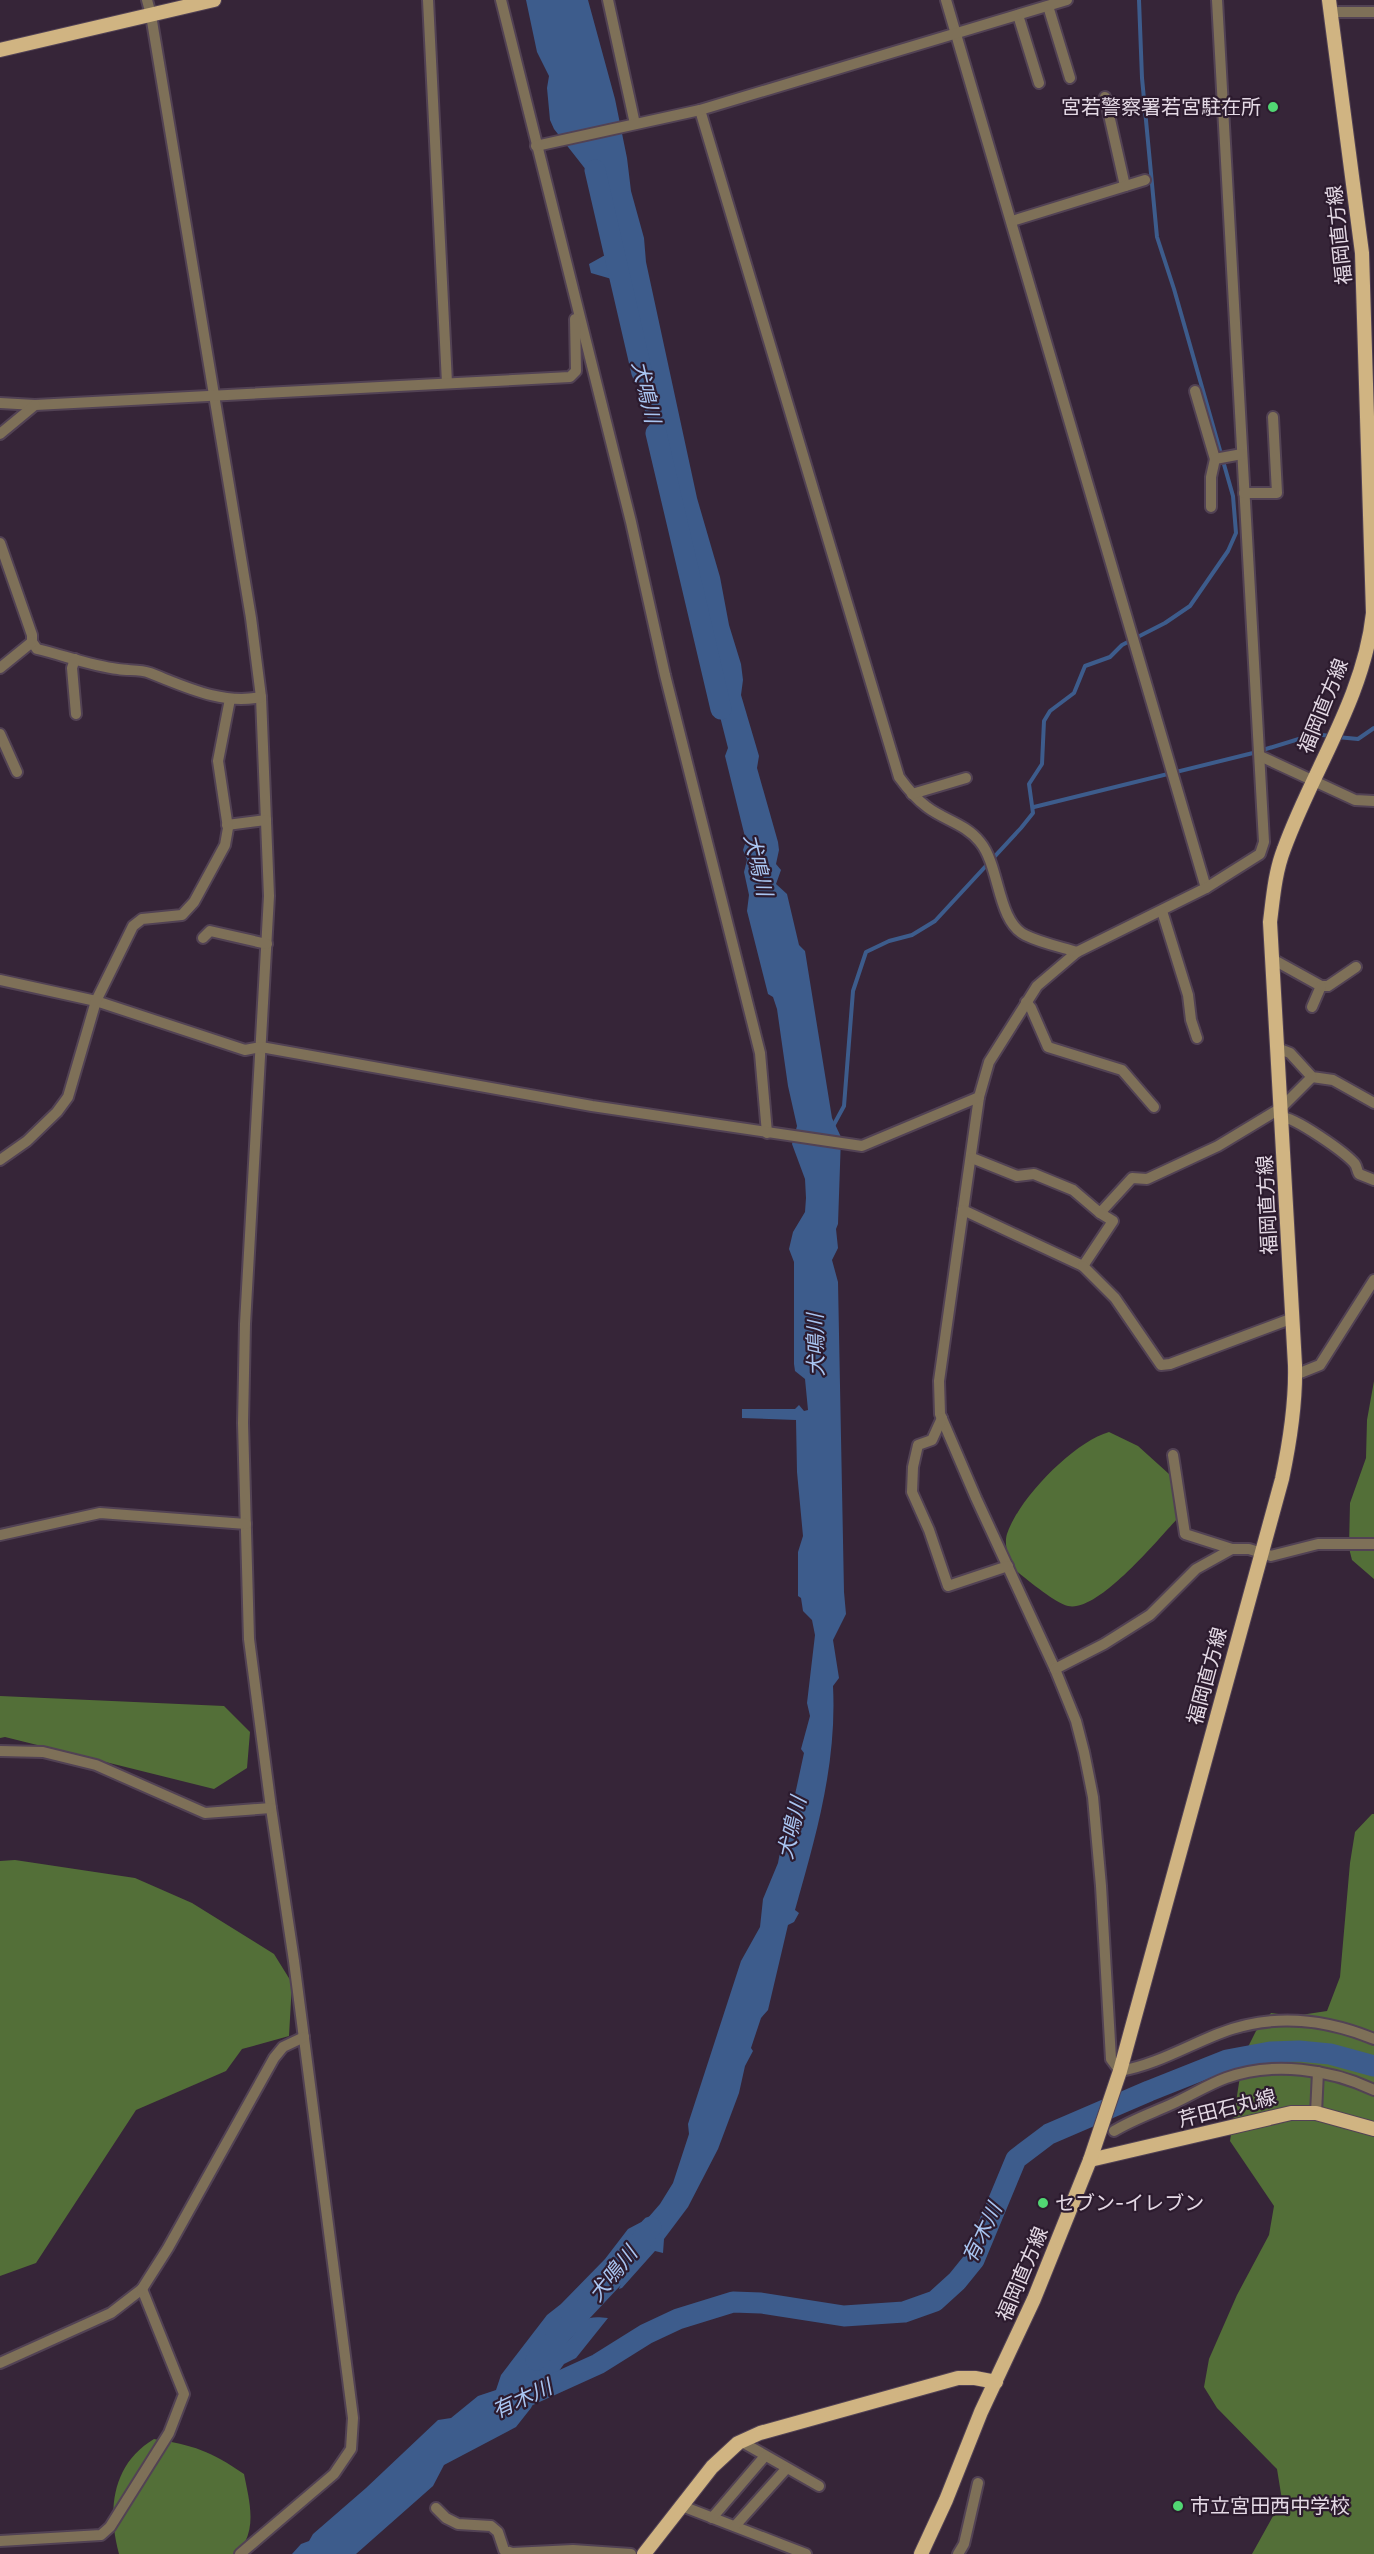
<svg xmlns="http://www.w3.org/2000/svg" width="1374" height="2554" font-family="Inter,'Noto Sans JP',sans-serif">
<rect width="100%" height="100%" fill="#362538"/>
<g fill="#536f38">
<polygon points="1374,1381 1374,1579 1352,1560 1349,1548 1350,1503 1366,1458 1367,1420"/>
<path d="M1109 1432 1138 1446 1179 1483 1178 1518C1158 1539 1098 1613 1068 1606 1053 1602 1023 1576 1010 1566 1008 1556 1004 1543 1007 1534 1019 1498 1074 1442 1109 1432Z"/>
<polygon points="0,1696 224,1706 250,1732 247,1768 214,1789 5,1737 0,1738"/>
<polygon points="1372,1814 1374,1814 1374,2554 1252,2554 1282,2500 1277,2469 1217,2408 1204,2387 1209,2359 1237,2295 1269,2235 1274,2206 1230,2141 1243,2057 1256,2031 1271,2013 1294,2016 1327,2011 1340,1977 1350,1863 1355,1832"/>
<polygon points="15,1860 135,1878 192,1903 274,1954 292,1983 289,2036 242,2049 226,2071 136,2110 36,2263 0,2276 0,1861"/>
<path d="M154 2439C193 2445 211 2451 244 2474 249 2500 259 2532 236 2554H119C107 2510 112 2464 154 2439Z"/>
</g>
<path fill="#3d5c8c" d="M526 0H588L615 99 627 158 631 191 644 238 646 262 697 498 720 577 729 625 741 664 743 680 741 695 759 756 757 768 778 842 779 850 776 864 781 870 776 884 787 894 799 945 805 951 832 1118 841 1137 838 1224 836 1229 838 1248 832 1260 838 1282 844 1592 846 1614 833 1640 839 1678 833 1686C837 1764 816 1836 795 1910L799 1913 794 1922 788 1925 768 2010 761 2018 751 2048 753 2051 745 2066 739 2093 718 2149 688 2207 664 2239 663 2253 655 2251 622 2288 619 2289C624 2274 635 2265 640 2251L627 2248 616 2255C614 2272 567 2327 552 2339L563 2344C585 2331 572 2313 608 2318L576 2358 564 2364 554 2378 543 2384 531 2408 516 2427 444 2465 433 2486 356 2554H292L301 2544 309 2541 313 2534 366 2488 438 2420 451 2418 478 2396 496 2390 501 2375 547 2315 561 2304 605 2259 628 2229 647 2219 660 2204 673 2183 689 2134 688 2124 741 1961 760 1927 763 1899 778 1863 784 1831 788 1827 804 1753 801 1749 810 1716 807 1703 815 1635 812 1620 803 1611 801 1598 798 1596V1552L803 1536 797 1472 796 1420 742 1418V1409H795L799 1405 804 1411 808 1410 805 1379 795 1371 794 1364V1262L789 1249 793 1232 805 1212 806 1198 805 1179 792 1144 797 1126 788 1086 777 1009 773 997 768 994 747 911 749 895 744 872 747 860 743 850 746 841 725 756 728 748 714 693 715 669 709 649 710 640 705 628 695 582 692 577 678 507 640 396 636 336 615 280 591 273 589 264 607 254 610 249 613 238 611 219 590 175 554 129 550 120 547 88 549 76 537 52Z"/>
<g fill="none" stroke-linecap="round" stroke-linejoin="round">
<g stroke="#3d5c8c" stroke-width="4">
<polyline points="1337,737 1358,739 1374,728"/>
<polyline points="1034,807 1253,753 1315,734 1330,736"/>
<polyline points="832,1128 844,1106 853,991 866,952 889,941 912,935 935,921 1021,828 1033,813 1029,784 1042,764 1044,721 1050,711 1074,693 1085,666 1110,657 1122,645 1165,623 1190,606 1228,551 1236,533 1233,496 1174,289 1157,237 1142,78 1139,0"/>
</g>
<g stroke="#3d5c8c" stroke-width="21">
<polyline points="595,170 642,373"/>
<polyline points="656,433 721,709"/>
<polyline points="536,2360 615,2276 651,2227"/>
<polyline points="512,2403 598,2364 646,2334 678,2319 733,2302 761,2303 844,2316 904,2312 935,2301 957,2281 974,2260 1016,2159 1049,2134 1149,2091 1227,2060 1270,2052 1299,2051 1330,2054 1374,2066"/>
</g>
<defs>
<g id="minor">
<polyline points="147,0 151,15 251,618 261,697 269,896 245,1324 243,1423 249,1639 271,1808 294,1961 353,2418 351,2449 334,2474 240,2554"/>
<polyline points="428,0 447,383"/>
<polyline points="501,0 631,522 665,675 760,1053 767,1133"/>
<polyline points="608,0 635,124"/>
<polyline points="946,0 1206,888"/>
<path d="M1217 0 1264 842 1260 854 1206 888 1077 952 1037 986 989 1062 979 1097 939 1381 940 1414 976 1498 1055 1669 1076 1721 1084 1752 1093 1797 1101 1886 1111 2059 1120 2071C1155 2065 1185 2047 1218 2034 1270 2013 1323 2018 1374 2039"/>
<polyline points="1048,6 1070,78"/>
<polyline points="1331,12 1374,12"/>
<polyline points="1018,15 1039,83"/>
<polyline points="1105,97 1125,186"/>
<path d="M700 110 899 777C907 788 916 799 927 807 944 820 966 824 980 842 1000 866 997 921 1025 935 1041 943 1061 947 1077 952"/>
<polyline points="536,146 700,110 1067,0"/>
<polyline points="1012,221 1145,180"/>
<polyline points="1195,391 1215,459"/>
<polyline points="0,403 35,405 570,377 576,371 575,319"/>
<polyline points="0,434 35,405"/>
<polyline points="1244,493 1277,493 1273,417"/>
<polyline points="1211,507 1211,477 1215,459 1242,454"/>
<path d="M0 543 32 635V642L37 649C63 655 91 666 118 669 128 671 139 669 150 673 186 687 222 705 261 697"/>
<polyline points="75,659 72,668 76,714"/>
<polyline points="0,668 32,642"/>
<polyline points="0,734 17,772"/>
<polyline points="1260,756 1355,800 1374,801"/>
<polyline points="912,794 966,778"/>
<polyline points="227,825 266,820"/>
<polyline points="1162,911 1188,995 1191,1020 1197,1038"/>
<polyline points="203,938 210,931 267,944"/>
<polyline points="1272,959 1321,986 1328,986 1356,967"/>
<polyline points="0,980 96,1001 245,1050 261,1047 592,1106 862,1146 979,1097"/>
<polyline points="1026,1002 1031,1008 1048,1047 1122,1070 1154,1107"/>
<polyline points="1312,1007 1321,986"/>
<polyline points="1277,1048 1290,1053 1312,1077 1333,1080 1374,1103"/>
<path d="M1281 1117C1295 1117 1346 1153 1355 1164 1357 1167 1357 1171 1359 1174L1374 1180"/>
<polyline points="972,1158 1017,1176 1034,1174 1073,1190 1100,1213 1132,1178 1147,1179 1218,1146 1281,1108 1312,1077"/>
<polyline points="0,1160 27,1141 57,1112 68,1097 96,1001 133,926 142,919 182,915 194,902 225,845 228,828 218,761 230,699"/>
<polyline points="963,1210 1083,1266 1113,1221 1100,1213"/>
<polyline points="1083,1266 1115,1298 1161,1365 1170,1364 1293,1318"/>
<polyline points="1295,1375 1320,1365 1374,1280"/>
<polyline points="942,1418 932,1440 918,1445 913,1467 912,1492 929,1530 948,1586 1008,1566"/>
<polyline points="1173,1455 1185,1534 1232,1549"/>
<polyline points="0,1535 100,1513 246,1524"/>
<polyline points="1055,1669 1104,1644 1150,1615 1196,1569 1232,1549 1249,1549 1271,1556 1318,1544 1374,1544"/>
<polyline points="0,1751 43,1752 96,1765 205,1813 271,1808"/>
<polyline points="1316,2113 1318,2072"/>
<path d="M1114 2131C1132 2120 1152 2113 1172 2104 1190 2096 1207 2085 1226 2078 1273 2061 1330 2069 1374 2090"/>
<polyline points="0,2363 111,2313 142,2289 168,2248 274,2058 283,2047 304,2037"/>
<polyline points="742,2442 819,2486"/>
<polyline points="682,2506 806,2554"/>
<polyline points="436,2508 446,2518 458,2524 491,2526 498,2532 504,2550 512,2553 573,2550 631,2554"/>
<polyline points="712,2518 765,2456"/>
<polyline points="735,2526 786,2469"/>
<polyline points="0,2541 101,2535 110,2527 169,2433 184,2394 142,2289"/>
<polyline points="958,2554 964,2544 978,2483"/>
</g>
<g id="major">
<polyline points="0,50 214,0"/>
<polyline points="1090,2160 1291,2113 1316,2113 1374,2129"/>
<polyline points="644,2554 712,2467 738,2443 760,2433 958,2378 975,2378 996,2382"/>
<path d="M921 2554 946 2500 981 2412 1034 2299 1090 2160 1120 2071 1282 1479C1290 1441 1296 1403 1295 1365L1270 922C1273 898 1275 872 1284 849 1312 771 1364 698 1373 613L1362 253 1329 0"/>
</g>
</defs>
<use href="#minor" stroke="#524254" stroke-width="14"/>
<use href="#major" stroke="#524254" stroke-width="16"/>
<use href="#minor" stroke="#7e7058" stroke-width="10"/>
<use href="#major" stroke="#d0b482" stroke-width="14"/>
</g>
<g fill="#51d673" stroke="#2c1b2e" stroke-width="2">
<circle cx="1273" cy="107" r="6"/>
<circle cx="1043" cy="2203" r="6"/>
<circle cx="1178" cy="2506" r="6"/>
</g>
<g text-anchor="middle" stroke-width="4.5" stroke-linejoin="round" paint-order="stroke">
<g font-size="20" fill="#e4d9e5" stroke="#2c1b2e" text-anchor="start">
<text x="1261" y="114" text-anchor="end">宮若警察署若宮駐在所</text>
<text x="1055" y="2210">セブン-イレブン</text>
<text x="1190" y="2513">市立宮田西中学校</text>
</g>
<g font-size="20" fill="#e4d9e5" stroke="#2c1b2e">
<text transform="translate(1339 235) rotate(-96)" y="7">福岡直方線</text>
<text transform="translate(1323 706) rotate(-68)" y="7">福岡直方線</text>
<text transform="translate(1267 1205) rotate(-93)" y="7">福岡直方線</text>
<text transform="translate(1207 1676) rotate(-75)" y="7">福岡直方線</text>
<text transform="translate(1227 2108) rotate(-14)" y="7">芹田石丸線</text>
<text transform="translate(1022 2274) rotate(-67)" y="7">福岡直方線</text>
</g>
<g font-size="21" font-style="italic" fill="#a9c5f1" stroke="#2c1b2e">
<text transform="translate(646 392) rotate(77)" y="7">犬鳴川</text>
<text transform="translate(758 865) rotate(77)" y="7">犬鳴川</text>
<text transform="translate(816 1345) rotate(-91)" y="7">犬鳴川</text>
<text transform="translate(792 1828) rotate(-77)" y="7">犬鳴川</text>
<text transform="translate(982 2233) rotate(-64)" y="7">有木川</text>
<text transform="translate(613 2274) rotate(-51)" y="7">犬鳴川</text>
<text transform="translate(522 2399) rotate(-25)" y="7">有木川</text>
</g>
</g>
</svg>
